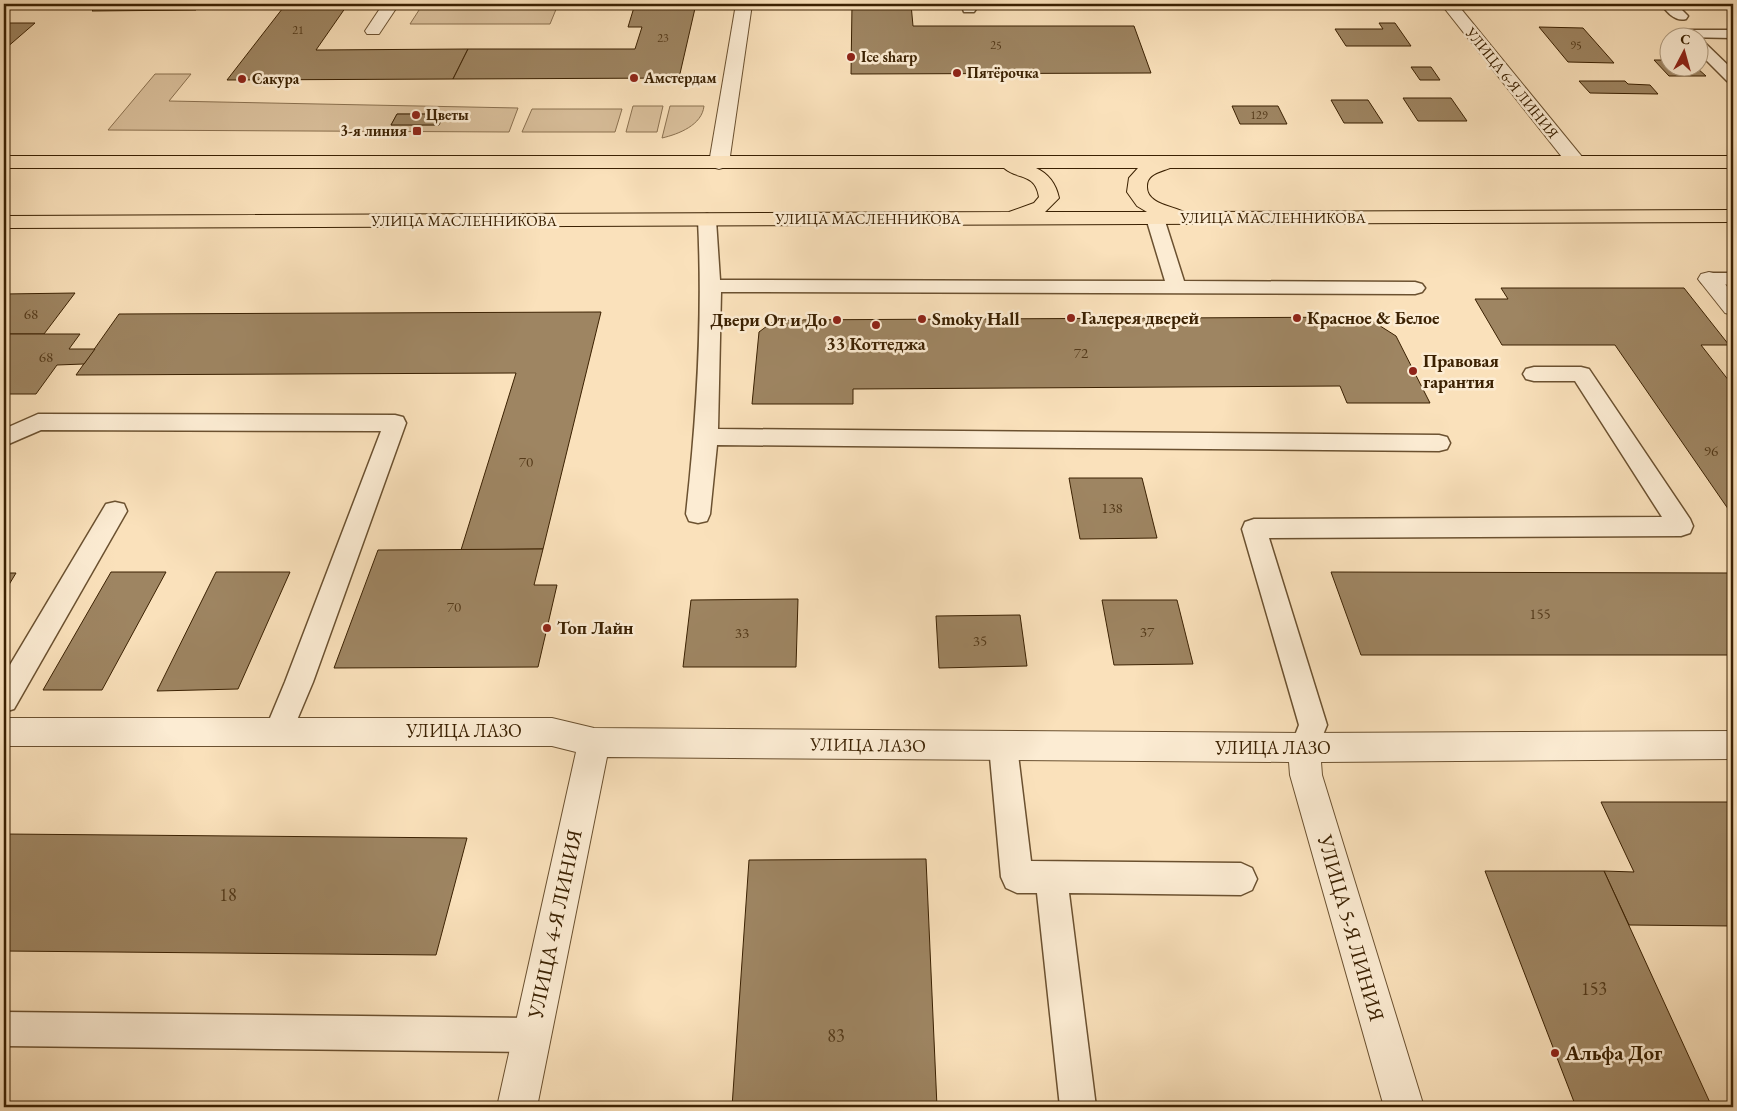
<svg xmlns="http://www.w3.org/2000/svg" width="1737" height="1111" font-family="'EB Garamond',serif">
<rect width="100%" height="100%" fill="#fae1bb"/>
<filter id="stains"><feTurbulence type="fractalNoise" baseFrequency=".004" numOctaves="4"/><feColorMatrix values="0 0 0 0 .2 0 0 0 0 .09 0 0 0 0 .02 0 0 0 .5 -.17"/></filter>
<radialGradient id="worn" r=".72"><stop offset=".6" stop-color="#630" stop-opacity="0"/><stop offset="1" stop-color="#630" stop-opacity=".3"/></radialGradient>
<g fill="#dac09c" stroke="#8a704f" fill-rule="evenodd">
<polygon points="421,7 557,7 550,24 410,24"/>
<path d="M155 74H191L169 101 518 108 509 132 108 130ZM397 114H444V115L439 125H391Z"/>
<polygon points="633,106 663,106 657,132 626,132"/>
<path d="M670 106H704C702 125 679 134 662 138Z"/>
<polygon points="532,109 622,109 615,132 522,132"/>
</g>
<g fill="#9e8562" stroke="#3b2102">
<polygon points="99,4 202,4 196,10 92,11"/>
<polygon points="286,4 348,4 316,50 468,49 453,79 227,80"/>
<polygon points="635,4 696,4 679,78 453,79 468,49 635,49 642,27 628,27"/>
<polygon points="852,4 911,4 913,26 1134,26 1151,73 851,74"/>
<polygon points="4,23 35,23 5,49"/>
<polygon points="1379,23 1395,23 1411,46 1346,46 1335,29 1383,29"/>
<polygon points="1539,27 1583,28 1614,63 1568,62"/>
<polygon points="1654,60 1670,60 1670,68 1697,68 1706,76 1669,76"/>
<polygon points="1411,67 1431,67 1440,80 1420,80"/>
<polygon points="1579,81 1625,81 1628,84 1650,85 1658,94 1590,93"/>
<polygon points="1403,98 1451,98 1467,121 1418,121"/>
<polygon points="1331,100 1368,100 1383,123 1344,123"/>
<polygon points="1232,106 1278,106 1287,124 1240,124"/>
<polygon points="397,114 444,114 439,125 391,125"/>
<polygon points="1501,288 1684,288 1729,345 1701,345 1733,386 1733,516 1615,345 1502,345 1475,299 1508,299"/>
<polygon points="75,293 44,334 4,334 4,294"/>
<polygon points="601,312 543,549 461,550 516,373 76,375 119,314"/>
<polygon points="1366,317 1396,336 1430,403 1347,403 1340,386 853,389 853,404 752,404 759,332 775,320"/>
<polygon points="4,334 80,334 69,349 95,349 84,364 57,365 36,394 4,394"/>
<polygon points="1069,478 1142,478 1157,538 1080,539"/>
<polygon points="543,549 534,585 557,585 538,667 334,668 378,550"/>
<polygon points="111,572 166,572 102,690 43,690"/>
<polygon points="216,572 290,572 238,689 157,691"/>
<polygon points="1331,572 1733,573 1733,655 1361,655"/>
<polygon points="4,573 16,573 4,593"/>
<polygon points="798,599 796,667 683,667 691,600"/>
<polygon points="1102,600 1177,600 1193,664 1114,665"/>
<polygon points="1020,615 1027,666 939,668 936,616"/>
<polygon points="1601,802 1733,802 1733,926 1629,925 1604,871 1634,872"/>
<polygon points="4,834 467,838 436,955 4,951"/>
<polygon points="926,859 937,1107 732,1107 749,860"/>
<polygon points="1485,871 1604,871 1712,1107 1576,1107"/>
</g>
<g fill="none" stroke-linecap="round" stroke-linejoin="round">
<defs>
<g id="lane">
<polygon points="961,4 975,4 976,9 974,12 964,12"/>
<path d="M1661 4H1676L1688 16 1686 19C1675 22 1667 12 1661 4Z"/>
<polygon points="1686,30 1733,30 1733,38 1681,37 1679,34 1681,31"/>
<polygon points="1700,41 1705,43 1733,70 1733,83 1727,81 1700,54"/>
<path d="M1155 212 1162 214 1164 218 1184 281 1415 282 1422 284 1425 288 1422 292 1415 294 721 292 718 429 1439 435 1447 437 1450 443 1447 449 1439 451 717 445 710 514 707 521 698 523 689 521 686 514C697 415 703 319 698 220L700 216 707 214 714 216 716 220 720 280 1165 281 1146 218 1148 214Z"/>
<polygon points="1709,273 1733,273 1733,285 1702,283 1699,279 1702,275"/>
<polygon points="1534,367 1581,367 1589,369 1690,519 1693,526 1690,533 1681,536 1269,538 1327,725 1314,757 1304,761 1294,757 1290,748 1299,725 1242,529 1245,522 1254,519 1662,517 1575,381 1534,381 1526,379 1523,374 1526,369"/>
<polygon points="38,414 395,415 403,417 406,423 313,682 289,739 279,743 269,739 265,730 285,682 381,431 41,430 4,446 4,429"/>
<polygon points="115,502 124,504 127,511 14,709 4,712 4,675 106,504"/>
<polygon points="1003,733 1013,737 1017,746 1031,861 1241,863 1252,868 1257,879 1252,890 1241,895 1069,893 1096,1107 1060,1107 1037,893 1017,893 1006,888 1001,877 989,746 993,737"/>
<polygon points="4,1012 531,1018 543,1023 548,1035 543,1047 531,1052 4,1046"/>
</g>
<g id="street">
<polygon points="383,4 399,4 379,34 367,34 365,31"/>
<polygon points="736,4 752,4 729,163 726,167 719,169 712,167 709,163"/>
<polygon points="1441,4 1457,4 1583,158 1586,162 1583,166 1576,168 1569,166"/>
<polygon points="1709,272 1717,274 1733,294 1733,315 1725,313 1698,279 1701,274"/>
<polygon points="4,718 552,718 594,728 1304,733 1733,731 1733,759 1321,762 1322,775 1424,1107 1384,1107 1290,775 1289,762 607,757 537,1107 497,1107 576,752 552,746 4,746"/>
</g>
<path id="primary" d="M4 156H1733V168H1170C1160 172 1147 174 1147 186 1146 204 1173 206 1184 212L1733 210V222L4 228V216L1009 212 1034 203 1039 197C1035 172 1017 180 1004 168H4ZM1036 168H1138L1129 178 1127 192 1137 206 1147 212H1045L1059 198C1056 184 1049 174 1036 168Z"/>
</defs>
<use href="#lane" stroke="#6b5130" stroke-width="3"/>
<use href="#street" stroke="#6b5130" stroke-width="2"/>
<use href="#primary" stroke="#3b2102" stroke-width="2"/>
<use href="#lane" fill="#fcecd3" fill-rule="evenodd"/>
<use href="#street" fill="#fcecd3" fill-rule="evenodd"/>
<use href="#primary" fill="#fae1bb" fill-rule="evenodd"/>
</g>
<g fill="#8f2418" stroke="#fcecd3" stroke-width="2">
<circle cx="851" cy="57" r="5"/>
<circle cx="957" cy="73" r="5"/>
<circle cx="634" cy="78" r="5"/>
<circle cx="242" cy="79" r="5"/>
<circle cx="416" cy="115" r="5"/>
<rect x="412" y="126" width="10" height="10" rx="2.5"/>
<circle cx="1071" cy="318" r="5"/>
<circle cx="1297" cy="318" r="5"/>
<circle cx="922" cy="319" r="5"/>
<circle cx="837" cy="320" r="5"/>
<circle cx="876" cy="325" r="5"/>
<circle cx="1413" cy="371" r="5"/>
<circle cx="547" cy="628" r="5"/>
<circle cx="1555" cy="1053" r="5"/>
</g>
<g text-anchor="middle" stroke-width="5" stroke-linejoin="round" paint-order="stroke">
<g font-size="12" fill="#543a1a">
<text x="298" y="34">21</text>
<text x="663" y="42">23</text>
<text x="996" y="49">25</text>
<text x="1576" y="49">95</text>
<text x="1259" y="119">129</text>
</g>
<g font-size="15" font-weight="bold" fill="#3b2102" stroke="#fcecd3" text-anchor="start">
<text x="861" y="62">Ice sharp</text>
<text x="967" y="78">Пятёрочка</text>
<text x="644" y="83">Амстердам</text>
<text x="252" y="84">Сакура</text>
<text x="426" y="120">Цветы</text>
<text x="407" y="136" text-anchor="end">3-я линия</text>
</g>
<g font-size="15" fill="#3b2102" stroke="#fcecd3">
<text transform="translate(1512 83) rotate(51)" y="5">УЛИЦА 6-Я ЛИНИЯ</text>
<text x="1273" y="223">УЛИЦА МАСЛЕННИКОВА</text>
<text x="868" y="224">УЛИЦА МАСЛЕННИКОВА</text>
<text x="464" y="226">УЛИЦА МАСЛЕННИКОВА</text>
</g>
<g font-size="15" fill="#543a1a">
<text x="31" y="319">68</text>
<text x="1081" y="358">72</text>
<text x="46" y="362">68</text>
<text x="1711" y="456">96</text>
<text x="526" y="467">70</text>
<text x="1112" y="513">138</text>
<text x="454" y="612">70</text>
<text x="1540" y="619">155</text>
<text x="1147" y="637">37</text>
<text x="742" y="638">33</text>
<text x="980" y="646">35</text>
</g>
<g font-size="18" font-weight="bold" fill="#3b2102" stroke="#fcecd3" text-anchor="start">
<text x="1081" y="324">Галерея дверей</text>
<text x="1307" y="324">Красное &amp; Белое</text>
<text x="932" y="325">Smoky Hall</text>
<text x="827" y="326" text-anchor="end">Двери От и До</text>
<text x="876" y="350" text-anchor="middle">33 Коттеджа</text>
<text x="1423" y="367">Правовая<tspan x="1423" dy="21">гарантия</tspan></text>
<text x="557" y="634">Топ Лайн</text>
</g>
<g font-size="18" fill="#3b2102" stroke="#fcecd3">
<text x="464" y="737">УЛИЦА ЛАЗО</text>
<text transform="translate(868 745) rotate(1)" y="6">УЛИЦА ЛАЗО</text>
<text x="1273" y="754">УЛИЦА ЛАЗО</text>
</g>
<g font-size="18" fill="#543a1a">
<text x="228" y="901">18</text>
<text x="1594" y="995">153</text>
<text x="836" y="1042">83</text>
</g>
<g font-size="21" fill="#3b2102" stroke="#fcecd3">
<text transform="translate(555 924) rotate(-78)" y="7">УЛИЦА 4-Я ЛИНИЯ</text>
<text transform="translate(1351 928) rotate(74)" y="7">УЛИЦА 5-Я ЛИНИЯ</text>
</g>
<g font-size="21" font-weight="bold" fill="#3b2102" stroke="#fcecd3" text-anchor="start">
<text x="1565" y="1060">Альфа Дог</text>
</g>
</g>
<rect width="1737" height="1111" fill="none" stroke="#fae1bb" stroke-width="20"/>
<rect x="5" y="5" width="1727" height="1101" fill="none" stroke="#3b2102" stroke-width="2.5"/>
<rect x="10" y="10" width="1717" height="1091" fill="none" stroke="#3b2102"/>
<g transform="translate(1684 52) rotate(6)"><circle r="24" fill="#fcecd3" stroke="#af9b7f"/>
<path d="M0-4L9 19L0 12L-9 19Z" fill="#8f2418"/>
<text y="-8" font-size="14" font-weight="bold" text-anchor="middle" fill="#3b2102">С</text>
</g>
<rect width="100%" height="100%" filter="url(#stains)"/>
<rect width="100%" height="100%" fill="url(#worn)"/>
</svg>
